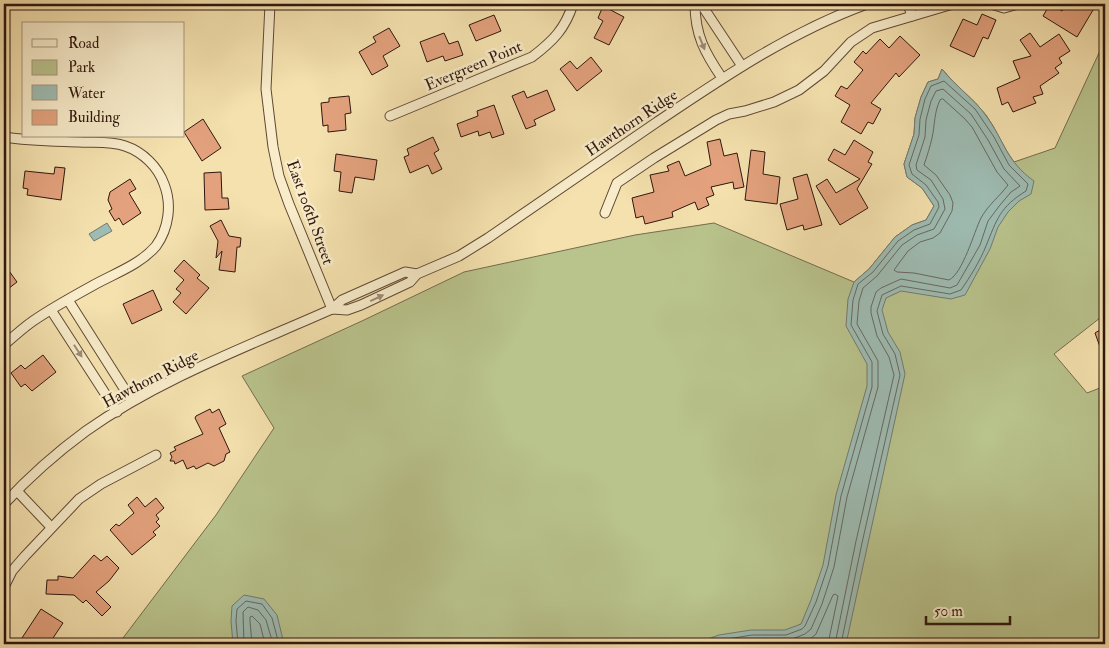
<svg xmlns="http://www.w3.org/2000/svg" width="1109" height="648" font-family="'IM FELL Double Pica',serif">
<rect width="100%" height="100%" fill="#f4e1ae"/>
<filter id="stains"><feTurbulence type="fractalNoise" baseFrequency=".004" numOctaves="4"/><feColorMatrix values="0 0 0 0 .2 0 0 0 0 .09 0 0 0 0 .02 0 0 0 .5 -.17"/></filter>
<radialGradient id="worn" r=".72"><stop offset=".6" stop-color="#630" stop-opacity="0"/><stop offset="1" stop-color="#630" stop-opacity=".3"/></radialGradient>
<path fill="#b9c38c" stroke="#746c4c" d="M1105 40V314L1054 354 1087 393 1105 386V644H121L123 638 216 515 274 428 242 376 364 320 464 272 635 235 714 223 854 282 869 269 895 237 912 225 926 220 934 206 922 188 907 177 904 164 914 134 915 118 921 97 928 82 938 79 942 69C955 86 973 98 986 115 997 130 1003 148 1014 162L1055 148Z"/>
<g fill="#9ebcb3" stroke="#727a71">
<path d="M942 69C956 87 975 99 987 117 1005 142 1006 161 1034 181L1031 194 1019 201 1008 212 998 227 990 249 965 295 951 299 901 291 886 298 882 310 888 332 900 352 905 374 846 644H694L719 635 751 630H785L801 624 811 600 823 565 836 495 867 386V364L846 326 848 299 854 282 869 269 895 237 912 225 926 220 934 206 922 188 907 177 904 164 914 134 915 118 921 97 928 82 938 79Z"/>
<polygon points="107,223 112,231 94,241 89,234"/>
<polygon points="244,595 264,599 277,615 284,644 233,644 231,621 232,606"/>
</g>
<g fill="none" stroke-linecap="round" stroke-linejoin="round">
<g stroke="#666960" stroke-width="1">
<path d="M943 99 965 119 972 127 997 172 1008 185C1000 196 988 205 981 218 974 232 963 273 949 280L914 273 897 272 894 270 908 251 920 242 933 238 940 233 952 211 953 203 950 195 936 175 924 165C927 156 930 147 932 138 935 125 934 112 940 100Z"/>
<polyline points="238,644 236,621 237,609 246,601 262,604 272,618 279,644"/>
<polyline points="244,644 243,612 248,607 258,610 266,620 273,644"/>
<polyline points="252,644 250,621 250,617 252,616 260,624 265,644"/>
<path d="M708 644 721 640 752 635H786L802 629 805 626 816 602 828 566 841 496 872 387V362L851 325 853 300 858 284 873 272 898 241 914 230 930 224 939 207 938 202 926 185 912 174 909 165 919 135 920 119 925 99 931 86 944 81 975 109 994 137 1009 165 1028 184 1026 191C1000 207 997 219 986 246 980 261 970 277 961 290L950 294 901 286 882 295 877 311 883 334 895 354 900 375 862 543 841 644"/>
<polyline points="732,644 752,641 787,641 805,634 811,629 822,604 834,567 847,497 878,387 878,361 857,324 859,301 863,288 877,276 902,245 917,235 934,229 945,209 943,199 931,180 917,170 916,165 925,137 926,120 931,101 936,91 943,89 971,114 988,140 1004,169 1020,186 1011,192 1000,205 988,221 980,245 957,285 950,288 901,279 881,288 876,292 871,307 871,313 877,336 889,357 894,375 856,541 835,644"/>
<polyline points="799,644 809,640 816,634 833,595 835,594 838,596 828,644"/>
</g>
</g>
<g fill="#e3a27d" stroke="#2f160d">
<polygon points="1050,4 1062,11 1067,4 1083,4 1093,10 1077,37 1043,16"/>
<polygon points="603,6 624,17 609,45 594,38 603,21 598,18"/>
<polygon points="982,14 996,20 988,39 983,37 974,57 950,46 963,19 977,25"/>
<polygon points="494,15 501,31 476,41 469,25"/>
<polygon points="389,28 400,46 383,56 388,66 372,75 359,52 376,42 373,37"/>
<polygon points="444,33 449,44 458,41 463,55 445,61 443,56 427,62 420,42"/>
<polygon points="1030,33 1040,47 1059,34 1070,51 1059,58 1062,63 1055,68 1059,73 1040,86 1043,94 1033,97 1036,103 1013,112 1008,102 1002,105 997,88 1020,78 1013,61 1031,56 1020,40"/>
<polygon points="900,36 920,55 899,77 896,73 871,103 881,109 873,124 868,122 861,134 841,122 850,105 835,96 841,86 847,89 863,70 854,62 863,51 866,54 880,39 889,48"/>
<polygon points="591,57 602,71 577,91 560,69 570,61 577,69"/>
<polygon points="547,90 555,110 534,120 536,125 526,129 512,96 524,91 527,98"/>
<polygon points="349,96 351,113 345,114 346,130 328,132 328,125 323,126 321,103 329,102 329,98"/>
<polygon points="494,105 504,134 492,138 490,132 479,136 478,131 461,137 457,124 478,116 477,111"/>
<polygon points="203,119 221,148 202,161 184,132"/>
<polygon points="433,137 439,150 434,153 442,169 432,174 428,165 410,173 404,157 409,155 407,149"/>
<polygon points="720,139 724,156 737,153 744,187 734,189 733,182 711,187 714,195 706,198 709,205 698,210 695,202 672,212 673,217 645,224 643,216 636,218 632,198 654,192 650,175 669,171 667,166 679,161 685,176 711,165 707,142"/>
<polygon points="854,140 873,152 868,162 872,164 857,189 868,208 840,225 816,186 827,179 836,193 860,179 828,160 834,149 845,155"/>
<polygon points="751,150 765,152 763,174 780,177 777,204 745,200"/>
<polygon points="336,154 377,160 374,180 355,177 352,193 339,191 341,172 334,171"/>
<polygon points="55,167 65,168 61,200 27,195 28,189 23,188 25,171 54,174"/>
<polygon points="221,172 222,198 228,198 229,209 205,210 204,173"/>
<polygon points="807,174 822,225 804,230 803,225 787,230 780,204 798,199 793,178"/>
<polygon points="130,179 136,189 129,193 141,213 123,225 119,218 115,221 109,211 112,209 108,200 110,192"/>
<polygon points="221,220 229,236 241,238 240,247 237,247 235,272 219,270 222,251 216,258 218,241 210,226"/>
<polygon points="184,260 200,275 197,278 209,288 186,314 173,302 181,293 176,289 184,280 174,271"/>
<polygon points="4,264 17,282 4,292"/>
<polygon points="153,290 162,310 132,324 123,304"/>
<polygon points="1105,327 1105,357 1104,358 1095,333"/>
<polygon points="43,355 56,372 32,391 25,384 21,387 11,373 21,365 25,369"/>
<polygon points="210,409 212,413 219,409 226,424 219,428 230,452 226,454 224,461 214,466 208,463 196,469 194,466 187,469 183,460 175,464 174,461 170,461 172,457 170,453 176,450 174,447 203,434 195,418 196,416"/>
<polygon points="137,497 145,507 156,498 164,508 156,515 159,519 156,522 160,526 153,532 156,535 132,555 110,530 116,524 119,526 134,513 128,505"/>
<polygon points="94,555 101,561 107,556 119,568 109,581 96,592 111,607 102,616 86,600 83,603 74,595 46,594 47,580 58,580 58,576 73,578"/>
<polygon points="41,609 63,623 49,644 18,644"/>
</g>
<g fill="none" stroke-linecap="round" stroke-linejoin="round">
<defs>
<g id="minor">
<polyline points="270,4 266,89 273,147 279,176 289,204 332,309"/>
<path d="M695 4C695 35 705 53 722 78"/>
<polyline points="701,4 742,66"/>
<polyline points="908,4 912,16"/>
<polyline points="991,4 1004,8 1018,4"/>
<path d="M390 116 532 57C553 41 565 29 573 4"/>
<path d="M4 137C29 141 54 141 80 142 94 143 111 141 125 146 143 152 158 167 164 184 172 204 169 228 156 246 140 265 113 274 92 286 72 297 52 308 33 321 23 328 13 337 4 345"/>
<polyline points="605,213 617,183 654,158 716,120 729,114 745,111 774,102 799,90 824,71 851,42 872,28 953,4"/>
<polyline points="68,300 132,401"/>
<path d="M332 309 347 310 361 305 410 282 417 274 459 256 488 238C544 200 600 161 657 122 724 77 790 32 867 4"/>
<polyline points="51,310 117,412"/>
<polyline points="17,491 51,527"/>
<path d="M4 504C29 477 56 453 86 431 161 378 249 346 332 309L342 300 405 272 417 274"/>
<polyline points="4,587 12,571 25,556 79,499 101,484 156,455"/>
</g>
</defs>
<use href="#minor" stroke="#604935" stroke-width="11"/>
<use href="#minor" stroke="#f8ecca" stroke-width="9"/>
</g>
<defs><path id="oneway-solid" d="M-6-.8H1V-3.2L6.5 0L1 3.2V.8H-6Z" transform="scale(1.25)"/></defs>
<g fill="#9e8c75">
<use href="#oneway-solid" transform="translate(702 43) rotate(68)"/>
<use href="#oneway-solid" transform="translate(377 298) rotate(-25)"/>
<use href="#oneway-solid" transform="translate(78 351) rotate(57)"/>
</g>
<g text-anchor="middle" stroke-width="5" stroke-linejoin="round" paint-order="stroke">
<g font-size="16" fill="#2f160d" stroke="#f8ecca">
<text transform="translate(473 65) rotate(-23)" y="6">Evergreen Point</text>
<text transform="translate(631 122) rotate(-34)" y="6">Hawthorn Ridge</text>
<text transform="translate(311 212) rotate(70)" y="6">East 106th Street</text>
<text transform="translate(150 378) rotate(-28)" y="6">Hawthorn Ridge</text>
</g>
</g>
<rect width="1109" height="648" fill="none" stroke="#f4e1ae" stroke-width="20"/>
<rect x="5" y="5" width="1099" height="638" fill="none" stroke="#2f160d" stroke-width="2.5"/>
<rect x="10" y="10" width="1089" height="628" fill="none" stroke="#2f160d"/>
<rect x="22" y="22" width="162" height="115" fill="#f8ecca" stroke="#a8967e"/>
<rect x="32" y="39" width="25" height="8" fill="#f8ecca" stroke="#a8967e"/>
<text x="68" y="48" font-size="15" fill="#2f160d">Road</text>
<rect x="32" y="60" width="25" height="15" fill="#b9c38c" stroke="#a8967e"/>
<text x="68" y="72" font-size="15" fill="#2f160d">Park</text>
<rect x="32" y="85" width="25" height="15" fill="#9ebcb3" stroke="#a8967e"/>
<text x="68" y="98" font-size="15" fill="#2f160d">Water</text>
<rect x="32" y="110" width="25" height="15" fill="#e3a27d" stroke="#a8967e"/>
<text x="68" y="122" font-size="15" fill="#2f160d">Building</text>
<path d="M926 616v8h84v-8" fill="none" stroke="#2f160d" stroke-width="2.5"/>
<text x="934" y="616" font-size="15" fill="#2f160d" stroke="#f8ecca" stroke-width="4" paint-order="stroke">50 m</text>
<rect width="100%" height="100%" filter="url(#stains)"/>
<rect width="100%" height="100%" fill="url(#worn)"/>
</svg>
